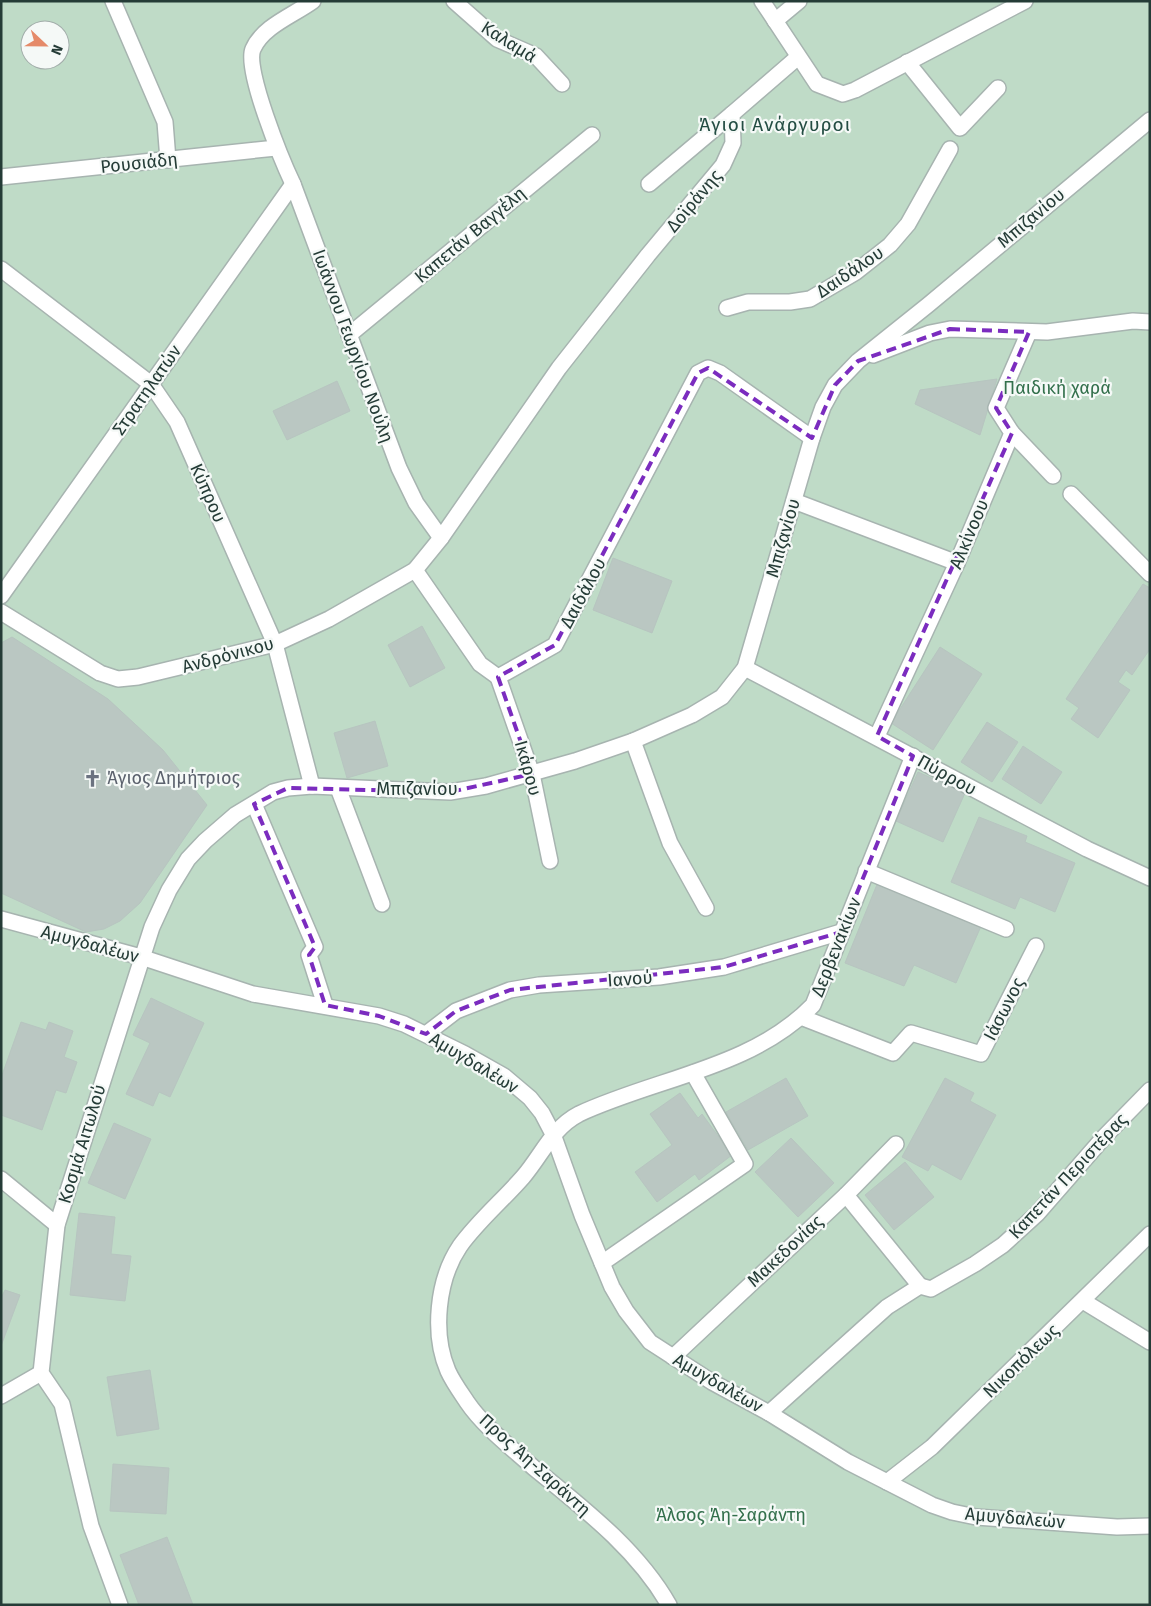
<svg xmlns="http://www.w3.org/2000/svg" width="1151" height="1606" font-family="'Fira Sans',sans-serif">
<rect width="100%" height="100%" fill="#e4ece9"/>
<path fill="#bfdbc7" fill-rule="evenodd" d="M1 1H1150V1605H1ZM30 30H60V60H30Z"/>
<g fill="#bac7c2" stroke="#b7c5c0">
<polygon points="997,379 980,435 915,404 920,390"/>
<polygon points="337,381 350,411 287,440 273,411"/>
<polygon points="613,558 672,581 652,633 593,610"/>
<polygon points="1143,584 1150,588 1150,649 1132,675 1126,670 1118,682 1130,690 1098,738 1071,719 1079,708 1066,699"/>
<polygon points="422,626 445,668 410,687 388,645"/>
<polygon points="12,637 108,699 163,750 207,805 140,903 120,921 104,929 86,932 1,893 1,643"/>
<polygon points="940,647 982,674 933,750 891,723"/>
<polygon points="375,721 388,766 347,778 334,733"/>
<polygon points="987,722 1018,742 992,782 961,762"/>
<polygon points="1023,746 1062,772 1041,804 1002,779"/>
<polygon points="918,772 965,793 943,842 896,821"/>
<polygon points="979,817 1027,836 1025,842 1075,863 1055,912 1020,897 1015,909 951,882"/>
<polygon points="878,882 982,924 956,983 914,965 904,986 845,963"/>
<polygon points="151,998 204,1023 170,1097 159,1092 153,1106 126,1094 150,1043 133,1035"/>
<polygon points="21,1022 46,1030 49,1022 73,1031 64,1057 77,1062 66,1093 56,1090 42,1130 1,1115 1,1078"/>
<polygon points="786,1078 808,1116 748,1150 726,1112"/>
<polygon points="945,1078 974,1093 970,1101 996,1115 961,1180 932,1164 928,1171 902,1157"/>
<polygon points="680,1093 698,1118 702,1114 732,1155 699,1180 695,1174 657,1202 635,1172 672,1145 650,1114"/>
<polygon points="114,1123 151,1139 125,1199 88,1183"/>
<polygon points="791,1138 834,1183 798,1217 755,1172"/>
<polygon points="905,1162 934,1197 894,1230 865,1195"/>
<polygon points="79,1213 115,1217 111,1254 131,1256 125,1301 70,1295"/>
<polygon points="5,1290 20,1295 1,1346 1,1298"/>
<polygon points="150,1370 159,1429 117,1436 107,1377"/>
<polygon points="113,1464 169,1468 166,1514 110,1511"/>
<polygon points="167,1537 193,1605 139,1605 120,1555"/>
</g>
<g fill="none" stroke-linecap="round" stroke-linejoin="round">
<defs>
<polyline id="lane" points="649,184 732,114"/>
<g id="street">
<polyline points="113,1 165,122 168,160"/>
<path d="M313 1C294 15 263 26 253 49 244 69 283 163 293 184L399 468 416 503 441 538"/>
<polyline points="454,1 497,39 536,56 562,84"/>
<polyline points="762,1 817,84 843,94 855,90 1025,1"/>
<polyline points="775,21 799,1"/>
<polyline points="907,62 960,128 998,88"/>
<polyline points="1,177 276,148"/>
<polyline points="1,269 151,384 177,422 275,644 312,786"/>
<polyline points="727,308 748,302 790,302 810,299 856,272 890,245 908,224 950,149"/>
<polyline points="349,335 592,135"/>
<polyline points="873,355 930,333 950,329 1047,332 1133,321 1150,322"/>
<polyline points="1012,433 1053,476"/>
<polyline points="1071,494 1150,574"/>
<polyline points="794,501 957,563"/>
<polyline points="415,570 480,664 498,677 555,645 698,373 708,368 720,373 812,438"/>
<polyline points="1,596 293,184"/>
<polyline points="1,612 100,673 118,679 138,677 275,644 329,619 415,570 441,538 559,368 648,255 723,165 733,143 732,114 798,57"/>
<polyline points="745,668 1087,849 1150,878"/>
<polyline points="498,677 532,774 550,861"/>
<polyline points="877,736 957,563 1012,433 996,408 1029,332"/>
<polyline points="633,741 670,843 706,908"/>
<polyline points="338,788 382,904"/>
<polyline points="254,804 315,947 309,955 325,1005"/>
<polyline points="866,871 1006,929"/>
<polyline points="1,919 141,957 253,994 379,1016 404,1024 465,1054 504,1076 530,1098 542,1113 553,1134 582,1215 612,1287 626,1311 650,1342 712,1382 769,1413 848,1462 932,1505 952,1512 976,1517 1117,1527 1150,1526"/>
<polyline points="801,1017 893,1053 911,1033 981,1054 1036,946"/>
<polyline points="426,1034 456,1011 510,990 539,985 659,977 724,967 841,932"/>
<polyline points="1,1179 57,1225"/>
<polyline points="846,1195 920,1286"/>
<polyline points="602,1263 745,1164 693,1073"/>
<polyline points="1083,1301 1150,1342"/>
<polyline points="673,1357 846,1195 896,1144"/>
<polyline points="1,1396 41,1373"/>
<polyline points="769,1413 887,1307 920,1286 931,1289 975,1264 1003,1245 1037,1214 1105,1136 1150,1090"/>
<polyline points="887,1482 932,1447 1150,1234"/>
<polyline points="120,1605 91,1526 62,1404 41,1373 57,1225 152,927 169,890 188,859 205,841 235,815 273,792 288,788 312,786 450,792 486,786 575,761 633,741 692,715 722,697 745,668 812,438 823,407 835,385 858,361 928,305 1150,120"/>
<path d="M669 1605C637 1549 583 1508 534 1468 512 1448 484 1427 467 1402 461 1393 453 1382 448 1371 432 1334 437 1280 460 1246 478 1221 503 1200 523 1177 542 1155 552 1128 579 1114 656 1078 752 1068 813 1005L913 756"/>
</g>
</defs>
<use href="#lane" stroke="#a7b4b0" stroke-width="18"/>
<use href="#street" stroke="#a7b4b0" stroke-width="18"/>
<use href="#lane" stroke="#fff" stroke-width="15"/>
<use href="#street" stroke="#fff" stroke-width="15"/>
</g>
<path fill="none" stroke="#7b2cbf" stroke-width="4" stroke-dasharray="10 6" stroke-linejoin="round" d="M950 329 1029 332 996 408 1012 433 877 736 913 756 841 932 724 967 510 990 456 1011 426 1034 379 1016 325 1005 309 955 315 947 254 804 288 788 450 792 532 774 498 677 555 645 698 373 708 368 812 438 835 385 858 361Z"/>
<defs>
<symbol id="church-bare" viewBox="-9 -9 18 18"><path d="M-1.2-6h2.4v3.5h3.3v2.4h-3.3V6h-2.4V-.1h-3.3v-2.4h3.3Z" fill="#6b7280" stroke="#f5f9f7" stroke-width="2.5" paint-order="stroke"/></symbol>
</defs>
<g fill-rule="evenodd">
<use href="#church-bare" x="80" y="766" width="25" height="25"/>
</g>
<g text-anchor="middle" stroke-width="4.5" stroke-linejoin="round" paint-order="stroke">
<g font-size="18" fill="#253c37" stroke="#f5f9f7">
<text transform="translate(509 42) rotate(32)" y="6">Καλαμά</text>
<text transform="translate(139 163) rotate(-6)" y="6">Ρουσιάδη</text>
<text transform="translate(694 201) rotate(-50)" y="6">Δοϊράνης</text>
<text transform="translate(1031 218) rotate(-40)" y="6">Μπιζανίου</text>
<text transform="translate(470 235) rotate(-40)" y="6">Καπετάν Βαγγέλη</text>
<text transform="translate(850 272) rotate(-34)" y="6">Δαιδάλου</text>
<text transform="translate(353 346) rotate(70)" y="6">Ιωάννου Γεωργίου Νούλη</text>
<text transform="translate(147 390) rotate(-55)" y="6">Στρατηλατών</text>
<text transform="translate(208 493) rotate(66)" y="6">Κύπρου</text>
<text transform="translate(969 534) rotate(-67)" y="6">Αλκίνοου</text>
<text transform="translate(783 538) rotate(-74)" y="6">Μπιζανίου</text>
<text transform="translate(583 593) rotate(-62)" y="6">Δαιδάλου</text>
<text transform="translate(228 655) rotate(-15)" y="6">Ανδρόνικου</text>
<text transform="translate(528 768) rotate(74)" y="6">Ικάρου</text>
<text transform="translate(947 775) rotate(29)" y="6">Πύρρου</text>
<text x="417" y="795">Μπιζανίου</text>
<text transform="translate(90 944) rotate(15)" y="6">Αμυγδαλέων</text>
<text transform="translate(836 947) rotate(-68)" y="6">Δερβενακίων</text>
<text transform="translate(630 979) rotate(-4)" y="6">Ιανού</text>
<text transform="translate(1004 1009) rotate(-63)" y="6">Ιάσωνος</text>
<text transform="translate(474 1063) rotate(31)" y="6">Αμυγδαλέων</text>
<text transform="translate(82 1144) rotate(-73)" y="6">Κοσμά Αιτωλού</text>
<text transform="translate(1068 1176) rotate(-47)" y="6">Καπετάν Περιστέρας</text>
<text transform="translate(785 1251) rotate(-43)" y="6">Μακεδονίας</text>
<text transform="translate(1021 1361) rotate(-44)" y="6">Νικοπόλεως</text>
<text transform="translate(718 1383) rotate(30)" y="6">Αμυγδαλέων</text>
<text transform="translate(535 1465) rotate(42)" y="6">Προς Άη-Σαράντη</text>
<text transform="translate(1015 1518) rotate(5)" y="6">Αμυγδαλεών</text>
</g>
<g font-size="18" fill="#33704c" stroke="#f5f9f7">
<text x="1057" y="394">Παιδική χαρά</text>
<text x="731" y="1521">Άλσος Άη-Σαράντη</text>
</g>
<g font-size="18" fill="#5b616d" stroke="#f5f9f7" text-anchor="start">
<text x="107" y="784">Άγιος Δημήτριος</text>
</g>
<g font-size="19" letter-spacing="1" fill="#234d43" stroke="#f5f9f7">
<text x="775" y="131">Άγιοι Ανάργυροι</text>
</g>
</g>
<rect width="1151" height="1606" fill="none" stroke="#253c37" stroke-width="5"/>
<g transform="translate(45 45) rotate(112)"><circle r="24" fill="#f5f9f7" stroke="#a2adaa"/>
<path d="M0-4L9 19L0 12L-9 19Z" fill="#e58a69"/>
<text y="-8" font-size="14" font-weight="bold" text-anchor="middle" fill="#253c37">N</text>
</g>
</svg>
